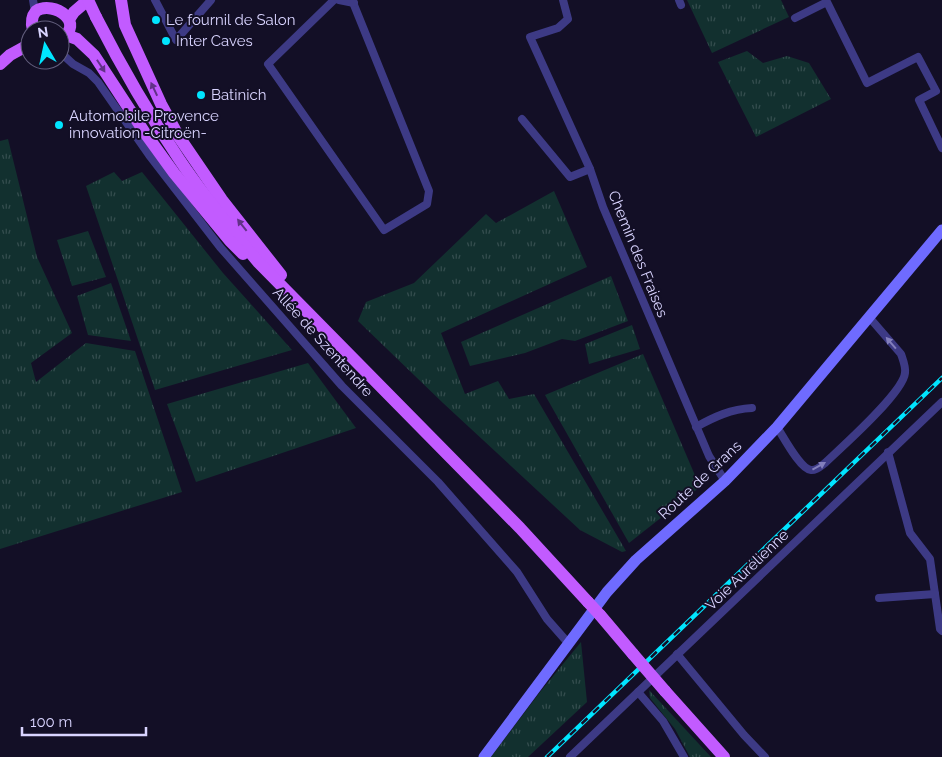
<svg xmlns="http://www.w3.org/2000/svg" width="942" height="757" font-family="Raleway,sans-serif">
<defs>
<pattern id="grass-tufts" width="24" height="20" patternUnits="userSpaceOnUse" patternTransform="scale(1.25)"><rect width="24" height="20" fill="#12302f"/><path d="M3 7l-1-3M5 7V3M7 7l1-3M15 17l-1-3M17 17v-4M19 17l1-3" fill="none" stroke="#344d4e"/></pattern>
</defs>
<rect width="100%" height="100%" fill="#130f26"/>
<g fill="url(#grass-tufts)">
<polygon points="687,0 781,0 789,17 712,53"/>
<polygon points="747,51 763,63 787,56 809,63 831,99 756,137 718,62"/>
<polygon points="8,139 37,257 72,333 31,363 36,382 86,343 135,351 182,492 0,549 0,141"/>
<polygon points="114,172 122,181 142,172 223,273 292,350 155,390 86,186"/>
<polygon points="554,191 587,267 441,333 465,394 498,381 509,399 534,394 626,551 622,552 580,530 443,403 358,321 366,302 414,283 486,214 496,223"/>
<polygon points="88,231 106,277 72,286 57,240"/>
<polygon points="611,276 628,321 575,341 562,339 525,353 470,366 461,342"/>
<polygon points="111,283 131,341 88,335 77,296"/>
<polygon points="632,325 640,349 589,364 585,344"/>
<polygon points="643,354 700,487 629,543 545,395"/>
<polygon points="308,363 356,428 196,482 167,404"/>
<polygon points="581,642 587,702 528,757 491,757 540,692"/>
<polygon points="649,690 711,757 690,757 675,729 650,698"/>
</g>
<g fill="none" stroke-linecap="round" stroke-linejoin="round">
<g stroke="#3d3a85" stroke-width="8">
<polyline points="33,0 35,12"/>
<polyline points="155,0 176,40 211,0"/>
<polyline points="334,0 268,64 384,230 427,204 429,191 352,0"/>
<polyline points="339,0 354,3"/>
<polyline points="563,0 568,19 558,28 530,37 590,169 603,207 709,456 725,481"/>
<polyline points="679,0 681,5"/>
<polyline points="795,18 827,2 867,83 918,57 936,91 919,100 942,148"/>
<polyline points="60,52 73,64 89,73 98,82 149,155 220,247 342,386 438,482 517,572 547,619 569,644"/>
<polyline points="522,119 570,177 590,169"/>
<path d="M696 427C714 417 731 409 752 408"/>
<path d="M777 427C783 436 800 469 811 470 816 471 821 466 825 463 842 447 903 393 905 373 906 367 903 360 901 354L869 317"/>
<polyline points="888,452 910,533 930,559 940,629 942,631"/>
<polyline points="879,598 935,594"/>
<polyline points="677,654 744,735 765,757"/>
<polyline points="638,692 663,721 684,757"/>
<polyline points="570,757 942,402"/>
</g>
<polyline stroke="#6f6bff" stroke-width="11" points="484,757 607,592 636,560 725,481 777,427 942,230"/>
<g stroke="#c25bff" stroke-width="12">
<polyline points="121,0 125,25 161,104 179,137 222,200 281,275"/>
<path d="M96 17C121 66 148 113 179 159 203 195 230 228 258 262L520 528 588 602"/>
<polyline points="70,18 74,12 88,0"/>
<path d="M33 30C31 23 31 17 36 11 54 0 87 23 60 40"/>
<polyline points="66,35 77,39 94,55 145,133 174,173 230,241 243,254"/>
<polyline points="0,64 10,55 30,44"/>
<polyline points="600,615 633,654"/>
<polyline points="665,691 724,757"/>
</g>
<defs>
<polyline id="rail" points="547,757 942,378"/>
</defs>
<use href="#rail" stroke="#00e5ff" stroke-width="4.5"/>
<use href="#rail" stroke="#130f26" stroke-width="2.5" stroke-dasharray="8" stroke-linecap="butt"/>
<g stroke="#c25bff" stroke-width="12">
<polyline points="88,0 96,17"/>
<polyline points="588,602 600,615"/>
<polyline points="633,654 665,691"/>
</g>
</g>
<defs><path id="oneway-solid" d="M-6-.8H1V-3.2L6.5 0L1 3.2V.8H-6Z" transform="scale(1.25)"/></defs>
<g fill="#623188">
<use href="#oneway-solid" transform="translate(101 66) rotate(57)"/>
<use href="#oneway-solid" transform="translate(154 89) rotate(-115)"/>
<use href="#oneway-solid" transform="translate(242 225) rotate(-128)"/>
</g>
<g fill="#837fbc">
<use href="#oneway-solid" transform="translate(891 343) rotate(-131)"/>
<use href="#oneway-solid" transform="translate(819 466) rotate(-29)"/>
</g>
<g fill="#00e5ff" stroke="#130f26" stroke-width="2">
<circle cx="156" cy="20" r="5"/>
<circle cx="166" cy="41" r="5"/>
<circle cx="201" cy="95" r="5"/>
<circle cx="59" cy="125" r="5"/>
</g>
<g text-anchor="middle" stroke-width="4" stroke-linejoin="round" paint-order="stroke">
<g font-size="15" fill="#d9d4ff" stroke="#130f26" text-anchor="start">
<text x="166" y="25">Le fournil de Salon</text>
<text x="176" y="46">Inter Caves</text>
<text x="211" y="100">Batinich</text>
<text x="69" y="121">Automobile Provence<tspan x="69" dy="17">innovation -Citroën-</tspan></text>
</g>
<g font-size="15" fill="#d9d4ff" stroke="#130f26">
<text transform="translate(638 254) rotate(68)" y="5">Chemin des Fraises</text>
<text transform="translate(323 342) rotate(48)" y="5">Allée de Szentendre</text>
<text transform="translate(700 480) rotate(-43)" y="5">Route de Grans</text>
<text transform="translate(747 570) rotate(-44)" y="5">Voie Aurélienne</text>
</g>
</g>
<g transform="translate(45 45) rotate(351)"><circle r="24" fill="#130f26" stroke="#625e7d"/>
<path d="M0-4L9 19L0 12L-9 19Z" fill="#00e5ff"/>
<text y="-8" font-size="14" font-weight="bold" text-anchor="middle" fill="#d9d4ff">N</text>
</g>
<path d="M22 727v8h124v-8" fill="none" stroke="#d9d4ff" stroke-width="2.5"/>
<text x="30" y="727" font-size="15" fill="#d9d4ff" stroke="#130f26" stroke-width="4" paint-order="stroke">100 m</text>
</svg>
